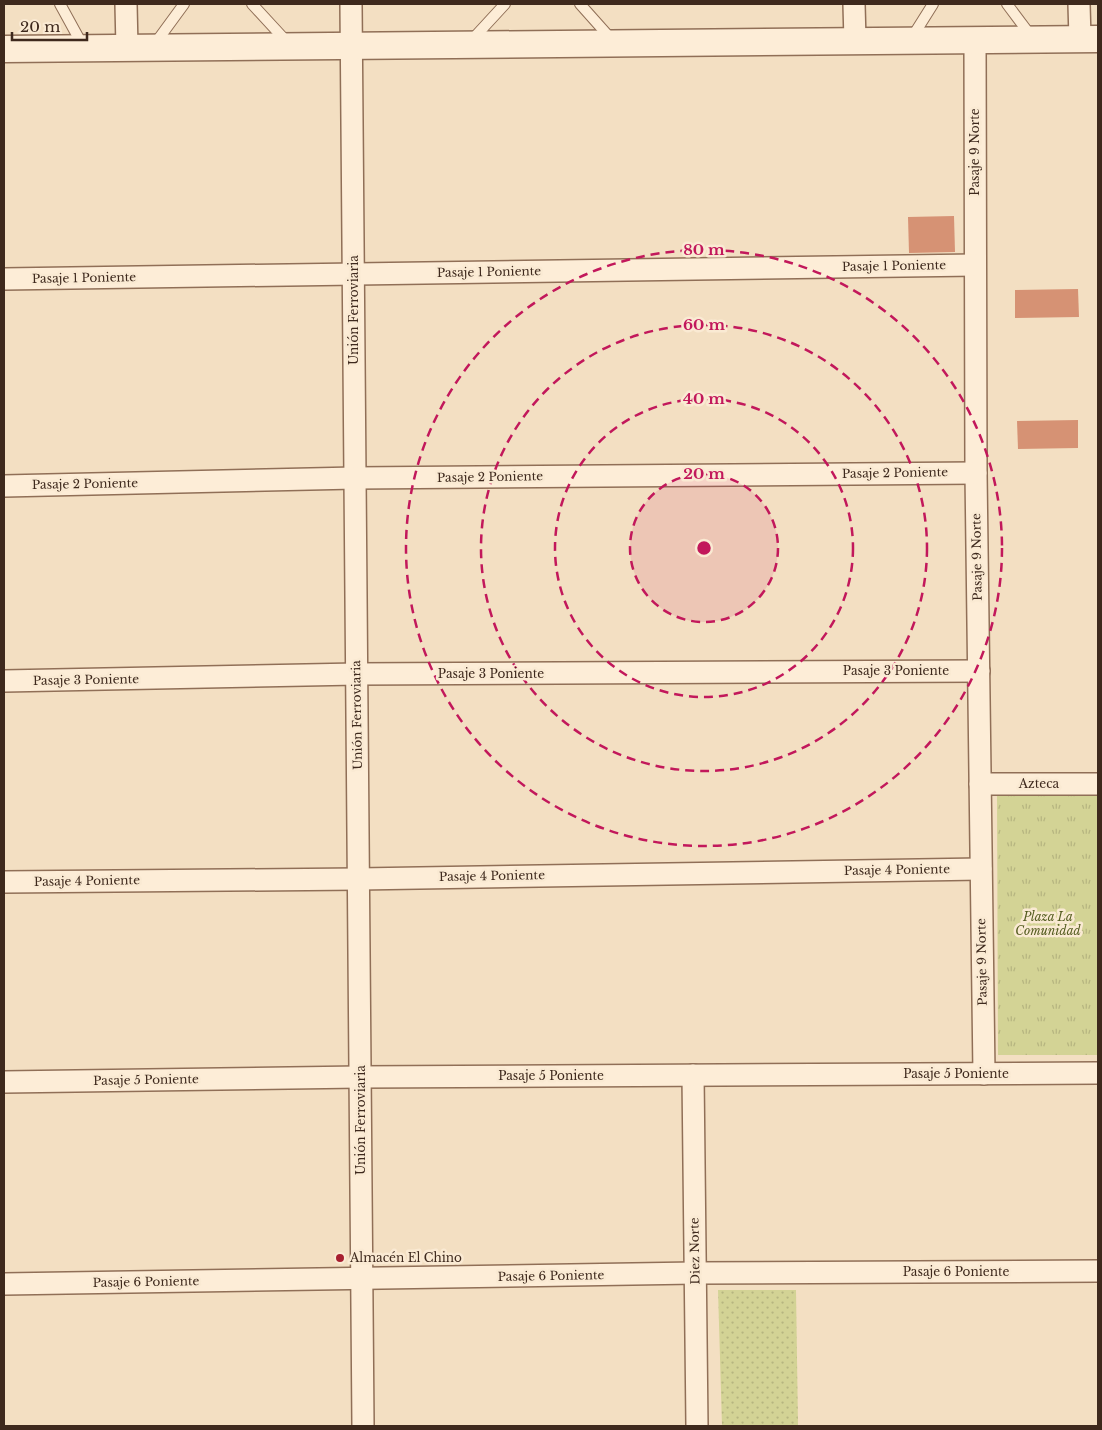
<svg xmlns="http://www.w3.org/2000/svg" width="1102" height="1430" font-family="'Libre Baskerville',serif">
<defs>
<pattern id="grass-dots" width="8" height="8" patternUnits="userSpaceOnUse" patternTransform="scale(1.25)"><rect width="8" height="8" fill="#d3d395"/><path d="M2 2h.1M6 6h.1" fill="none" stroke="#b6b580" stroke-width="1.8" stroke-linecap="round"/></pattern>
<pattern id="park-tufts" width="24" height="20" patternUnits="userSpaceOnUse" patternTransform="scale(1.25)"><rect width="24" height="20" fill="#d3d395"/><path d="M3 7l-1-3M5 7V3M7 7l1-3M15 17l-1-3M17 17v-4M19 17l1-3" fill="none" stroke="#b6b580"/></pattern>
</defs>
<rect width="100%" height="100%" fill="#f3dfc2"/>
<polygon fill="url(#grass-dots)" points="718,1290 796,1290 798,1426 722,1426"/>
<polygon fill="url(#park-tufts)" points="997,793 1098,793 1098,1055 998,1055"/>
<g fill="#d69274">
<polygon points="954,216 955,252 909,253 908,217"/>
<polygon points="1078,289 1079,317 1015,318 1015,290"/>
<polygon points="1078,420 1078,448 1018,449 1017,421"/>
</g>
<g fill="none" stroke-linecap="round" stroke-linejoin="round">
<defs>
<g id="service">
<polyline points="60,4 83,46"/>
<polyline points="252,4 287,42"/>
<polyline points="580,4 613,41"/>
<polyline points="1007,4 1031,36"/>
<polyline points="911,39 933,4"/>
<polyline points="470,42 505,4"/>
<polyline points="154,45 184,4"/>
</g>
<g id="minor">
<polyline points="126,4 127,48"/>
<polyline points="351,4 363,1426"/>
<polyline points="854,4 855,41"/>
<polyline points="1079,4 1080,39"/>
<polyline points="975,40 976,473 984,1074"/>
<polyline points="4,279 975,265"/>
<polyline points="4,486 355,478 976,473"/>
<polyline points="4,681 357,674 979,671"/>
<polyline points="980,784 1098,784"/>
<polyline points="4,882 359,879 981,869"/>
<polyline points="693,1075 697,1426"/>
<polyline points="4,1082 360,1077 1098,1073"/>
<polyline points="4,1284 695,1273 1098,1271"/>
</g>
<polyline id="tertiary" points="4,49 1098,39"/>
</defs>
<use href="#service" stroke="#906f57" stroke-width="12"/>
<use href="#minor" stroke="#906f57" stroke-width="24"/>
<use href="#tertiary" stroke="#906f57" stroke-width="29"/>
<use href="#service" stroke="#fdedd7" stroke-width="10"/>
<use href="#minor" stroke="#fdedd7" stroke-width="21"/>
<use href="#tertiary" stroke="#fdedd7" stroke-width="26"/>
</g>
<circle cx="704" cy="548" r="74" fill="#c2185b" fill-opacity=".12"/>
<g fill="none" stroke="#c2185b" stroke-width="2.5" stroke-dasharray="9 6">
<circle cx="704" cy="548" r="74"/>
<circle cx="704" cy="548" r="149"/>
<circle cx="704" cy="548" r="223"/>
<circle cx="704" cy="548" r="298"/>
</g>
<circle fill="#a71f2f" stroke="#faead3" stroke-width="2" cx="340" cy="1258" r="5"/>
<g text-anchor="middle" stroke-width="5" stroke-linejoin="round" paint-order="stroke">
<g font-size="12" fill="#3e291d" stroke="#faead3">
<text transform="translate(975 152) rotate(-90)" y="4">Pasaje 9 Norte</text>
<text transform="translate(894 266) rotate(-1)" y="4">Pasaje 1 Poniente</text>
<text transform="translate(489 272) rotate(-1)" y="4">Pasaje 1 Poniente</text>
<text transform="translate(84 278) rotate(-1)" y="4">Pasaje 1 Poniente</text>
<text transform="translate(354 310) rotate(-90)" y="4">Unión Ferroviaria</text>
<text transform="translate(895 473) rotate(-1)" y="4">Pasaje 2 Poniente</text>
<text transform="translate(490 477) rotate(-1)" y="4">Pasaje 2 Poniente</text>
<text transform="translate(85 484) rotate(-1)" y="4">Pasaje 2 Poniente</text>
<text transform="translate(977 557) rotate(-91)" y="4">Pasaje 9 Norte</text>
<text x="896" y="675">Pasaje 3 Poniente</text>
<text x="491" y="678">Pasaje 3 Poniente</text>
<text transform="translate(86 680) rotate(-1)" y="4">Pasaje 3 Poniente</text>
<text transform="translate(357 715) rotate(-91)" y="4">Unión Ferroviaria</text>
<text x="1039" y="788">Azteca</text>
<text transform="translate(897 870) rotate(-1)" y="4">Pasaje 4 Poniente</text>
<text transform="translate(492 876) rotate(-1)" y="4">Pasaje 4 Poniente</text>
<text transform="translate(87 881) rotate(-1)" y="4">Pasaje 4 Poniente</text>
<text transform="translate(982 962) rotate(-91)" y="4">Pasaje 9 Norte</text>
<text x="956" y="1078">Pasaje 5 Poniente</text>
<text x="551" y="1080">Pasaje 5 Poniente</text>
<text transform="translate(146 1080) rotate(-1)" y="4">Pasaje 5 Poniente</text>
<text transform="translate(361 1120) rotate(-90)" y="4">Unión Ferroviaria</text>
<text transform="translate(695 1251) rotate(-91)" y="4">Diez Norte</text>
<text x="956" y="1276">Pasaje 6 Poniente</text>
<text transform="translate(551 1276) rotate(-1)" y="4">Pasaje 6 Poniente</text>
<text transform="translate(146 1282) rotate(-1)" y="4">Pasaje 6 Poniente</text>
</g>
<g font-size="12" font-style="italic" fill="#555d21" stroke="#faead3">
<text x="1048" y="921">Plaza La<tspan x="1048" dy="14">Comunidad</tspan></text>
</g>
<g font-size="12" fill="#3e291d" stroke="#faead3" text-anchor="start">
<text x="350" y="1262">Almacén El Chino</text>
</g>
</g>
<circle cx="704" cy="548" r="8" fill="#c2185b" stroke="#faead3" stroke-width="2.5"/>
<g font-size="15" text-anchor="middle" font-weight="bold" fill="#c2185b" stroke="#faead3" stroke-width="5" stroke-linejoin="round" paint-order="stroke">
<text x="704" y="255">80 m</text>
<text x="704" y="330">60 m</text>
<text x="704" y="404">40 m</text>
<text x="704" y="479">20 m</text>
</g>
<rect width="1102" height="1430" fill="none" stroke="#3e291d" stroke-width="10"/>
<path d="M12 32v8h75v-8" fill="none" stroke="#3e291d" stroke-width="2.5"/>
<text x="20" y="32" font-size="15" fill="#3e291d" stroke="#faead3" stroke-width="4" paint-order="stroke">20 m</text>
</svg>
